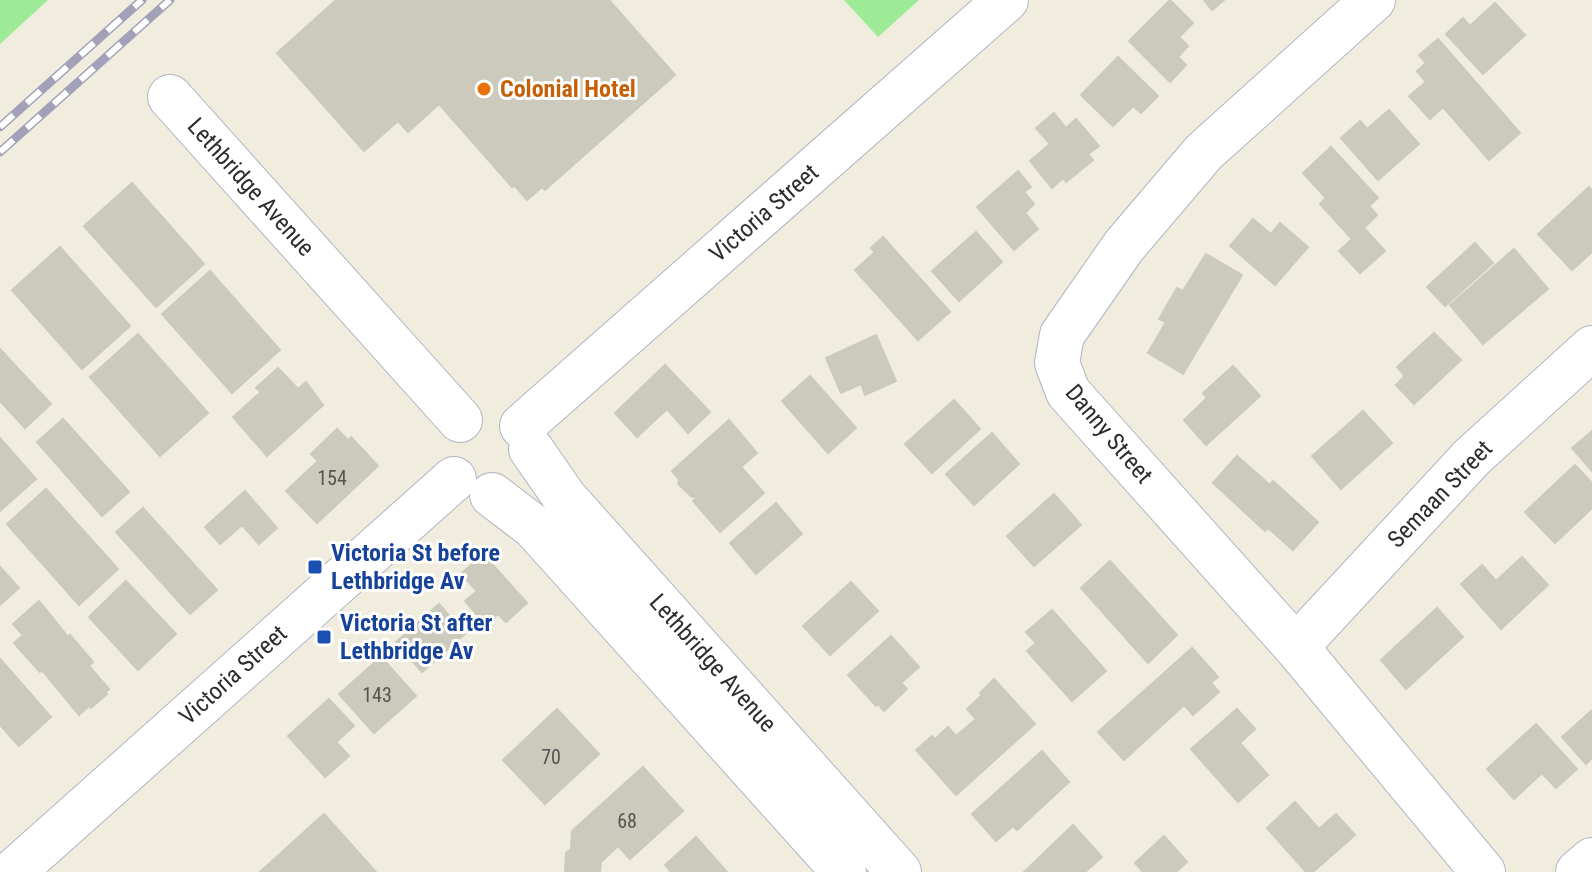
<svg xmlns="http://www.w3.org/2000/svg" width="1592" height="872" font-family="'Roboto Condensed',sans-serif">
<rect width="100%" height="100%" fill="#f0eddf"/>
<g fill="#9eeb97">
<polygon points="0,0 48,0 0,44"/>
<polygon points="844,0 919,0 878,37"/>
</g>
<g fill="#cbcabd" stroke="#cccab8" stroke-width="2">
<polygon points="336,0 609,0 675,75 545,190 542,187 527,200 514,185 512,187 439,104 408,132 398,121 364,151 277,53"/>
<polygon points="1170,0 1193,23 1179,37 1188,46 1178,57 1186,65 1170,82 1129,41"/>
<polygon points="1204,0 1224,0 1212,10"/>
<polygon points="1495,3 1525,35 1483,74 1446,34 1463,18 1470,26"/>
<polygon points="1438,39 1520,133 1489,160 1443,107 1430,119 1409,96 1426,82 1417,71 1426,63 1419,55"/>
<polygon points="1118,57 1158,96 1141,113 1133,106 1113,126 1081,95"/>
<polygon points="1389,110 1419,144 1378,180 1341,138 1360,121 1367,129"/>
<polygon points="1054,113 1066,128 1076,119 1099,146 1088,154 1093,160 1066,182 1063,178 1052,188 1030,161 1050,144 1036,128"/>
<polygon points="1331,147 1378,198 1369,206 1377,215 1364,228 1385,251 1360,273 1339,251 1352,239 1320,204 1326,198 1303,173"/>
<polygon points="1018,171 1031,187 1024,192 1034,204 1025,213 1038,229 1014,250 977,207"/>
<polygon points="132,183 204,264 156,307 84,226"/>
<polygon points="1589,187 1592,191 1592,252 1572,270 1538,234"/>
<polygon points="1253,219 1271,234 1280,223 1308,247 1275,285 1230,246"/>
<polygon points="976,232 1002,262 959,301 932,271"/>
<polygon points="883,237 950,312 918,340 855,270 875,252 871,248"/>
<polygon points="1475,243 1493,263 1445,306 1427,287"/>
<polygon points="60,247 130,326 82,369 12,290"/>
<polygon points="1514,249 1548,289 1483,344 1450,305"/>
<polygon points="1206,254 1242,275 1183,374 1148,353 1166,322 1159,319 1177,288 1183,291"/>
<polygon points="210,271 280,350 232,393 162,314"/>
<polygon points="1434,333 1461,360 1414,404 1396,385 1405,376 1397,367"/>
<polygon points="138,334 208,413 160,456 90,377"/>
<polygon points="876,335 896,381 865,395 861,384 841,393 826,358"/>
<polygon points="0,349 51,404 25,428 0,401"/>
<polygon points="665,365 710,412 688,433 667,409 637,437 615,413"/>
<polygon points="1233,366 1260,396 1206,445 1184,420 1207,398 1203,393"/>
<polygon points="278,368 298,389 306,382 323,405 267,456 233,417 261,392 256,388"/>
<polygon points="810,376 856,428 828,453 782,401"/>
<polygon points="954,400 980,429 932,473 905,444"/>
<polygon points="1363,411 1392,443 1341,489 1312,456"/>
<polygon points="63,419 129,492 102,516 37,442"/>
<polygon points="729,420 757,453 741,467 764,493 720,532 693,501 697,498 691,496 678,484 679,479 672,471"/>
<polygon points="337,429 349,441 351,437 378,466 317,523 286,491 318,461 311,454"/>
<polygon points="1592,431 1592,471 1572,448"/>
<polygon points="992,433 1019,464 974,505 946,474"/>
<polygon points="0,438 36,479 0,511"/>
<polygon points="1237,456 1270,485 1273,481 1318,522 1293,550 1268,528 1265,531 1213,483"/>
<polygon points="1575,465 1592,483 1592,508 1555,543 1525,512"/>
<polygon points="46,489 118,569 79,605 7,524"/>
<polygon points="245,491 277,528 259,544 242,525 220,544 205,527"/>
<polygon points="1054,494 1081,525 1034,566 1007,536"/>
<polygon points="776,503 802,534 756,574 730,543"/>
<polygon points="143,508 217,590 190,614 116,532"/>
<polygon points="483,554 527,603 506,622 498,614 486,625 465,601 477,591 461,574"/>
<polygon points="1522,557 1548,585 1501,629 1461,584 1482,565 1496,581"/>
<polygon points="1110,561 1177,635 1148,663 1081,588"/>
<polygon points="0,567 19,588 0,605"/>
<polygon points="126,581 176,634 138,670 89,617"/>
<polygon points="851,582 878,611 830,655 803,626"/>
<polygon points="39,601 68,637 70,635 93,662 89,666 109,689 105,693 107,694 91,708 89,706 79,715 42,670 40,672 14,643 23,635 13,624"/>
<polygon points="439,604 465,634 422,672 396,642"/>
<polygon points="1437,608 1463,637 1406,689 1381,660"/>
<polygon points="1052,610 1106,671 1072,701 1027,651 1036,643 1026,632"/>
<polygon points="891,636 919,667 901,683 907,689 884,711 878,704 876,706 848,675"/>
<polygon points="1192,648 1218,677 1211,683 1219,692 1193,715 1184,705 1124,760 1098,732"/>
<polygon points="381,657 416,696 374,733 339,694"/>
<polygon points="1,660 51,717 19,746 0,725"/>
<polygon points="994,679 1035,724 956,795 916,750 932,736 935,739 948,727 956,736 976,719 967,709 982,695 980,693"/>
<polygon points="329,699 354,726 336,742 349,756 325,777 288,736"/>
<polygon points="557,709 599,754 545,804 503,760"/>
<polygon points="1237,709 1255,729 1240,743 1268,775 1238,802 1191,749"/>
<polygon points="1592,710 1592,758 1586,764 1562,737"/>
<polygon points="1536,724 1577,769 1556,788 1542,773 1514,799 1487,769"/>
<polygon points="1042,751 1069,782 1017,830 1013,826 996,841 972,814"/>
<polygon points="643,767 683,811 630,859 618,846 601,862 600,872 565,872 566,853 571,849 572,831"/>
<polygon points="1295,802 1319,829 1336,814 1355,835 1313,872 1306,872 1267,828"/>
<polygon points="324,814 376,872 260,872"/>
<polygon points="1073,825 1102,857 1085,872 1024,872"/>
<polygon points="1164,836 1187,862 1176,872 1143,872 1135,863"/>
<polygon points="696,837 727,872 671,872 665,865"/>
</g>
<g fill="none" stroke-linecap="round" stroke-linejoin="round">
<defs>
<g id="minor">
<polyline points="1373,0 1204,152 1124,246 1062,335 1057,363 1068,392 1296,647 1483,872"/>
<polyline points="170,97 460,420"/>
<polyline points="522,426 1006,0"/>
<polyline points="531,449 565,498 899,872"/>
<polyline points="492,495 534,527 844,872"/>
<polyline points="1296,647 1472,457 1592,348"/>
<polyline points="13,872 454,479"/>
<polyline points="1578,872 1592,860"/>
</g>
</defs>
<use href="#minor" stroke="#b3b3c2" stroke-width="46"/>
<use href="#minor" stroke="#fff" stroke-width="44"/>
<defs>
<g id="rail">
<polyline points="0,127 142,0"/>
<polyline points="0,152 170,0"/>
</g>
</defs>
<use href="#rail" stroke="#a3a0b9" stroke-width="9"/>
<use href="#rail" stroke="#fff" stroke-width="6" stroke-dasharray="18" stroke-linecap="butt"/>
</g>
<circle fill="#e8710a" stroke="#fff" stroke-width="3" cx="484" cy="89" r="8"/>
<g fill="#1a4fb4" stroke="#fff" stroke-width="3">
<rect x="307" y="559" width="16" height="16" rx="4"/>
<rect x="316" y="629" width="16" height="16" rx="4"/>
</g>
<g text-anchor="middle" stroke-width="6" stroke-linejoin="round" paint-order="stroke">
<g font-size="20" fill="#545451">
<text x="332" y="485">154</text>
<text x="377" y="702">143</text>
<text x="551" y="764">70</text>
<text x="627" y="828">68</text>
</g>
<g font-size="24" font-weight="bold" fill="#c56008" stroke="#fff" text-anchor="start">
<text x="500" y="97">Colonial Hotel</text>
</g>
<g font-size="24" fill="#2d2d2d" stroke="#fff">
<text transform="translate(251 187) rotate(48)" y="8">Lethbridge Avenue</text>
<text transform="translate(764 213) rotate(-41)" y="8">Victoria Street</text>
<text transform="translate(1109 434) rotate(50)" y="8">Danny Street</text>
<text transform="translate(1440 494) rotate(-46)" y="8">Semaan Street</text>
<text transform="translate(713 663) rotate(48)" y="8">Lethbridge Avenue</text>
<text transform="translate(233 675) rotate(-42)" y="8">Victoria Street</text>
</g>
<g font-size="24" font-weight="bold" fill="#164399" stroke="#fff" text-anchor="start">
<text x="331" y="561">Victoria St before<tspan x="331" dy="28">Lethbridge Av</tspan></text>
<text x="340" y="631">Victoria St after<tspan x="340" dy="28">Lethbridge Av</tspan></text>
</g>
</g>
</svg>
